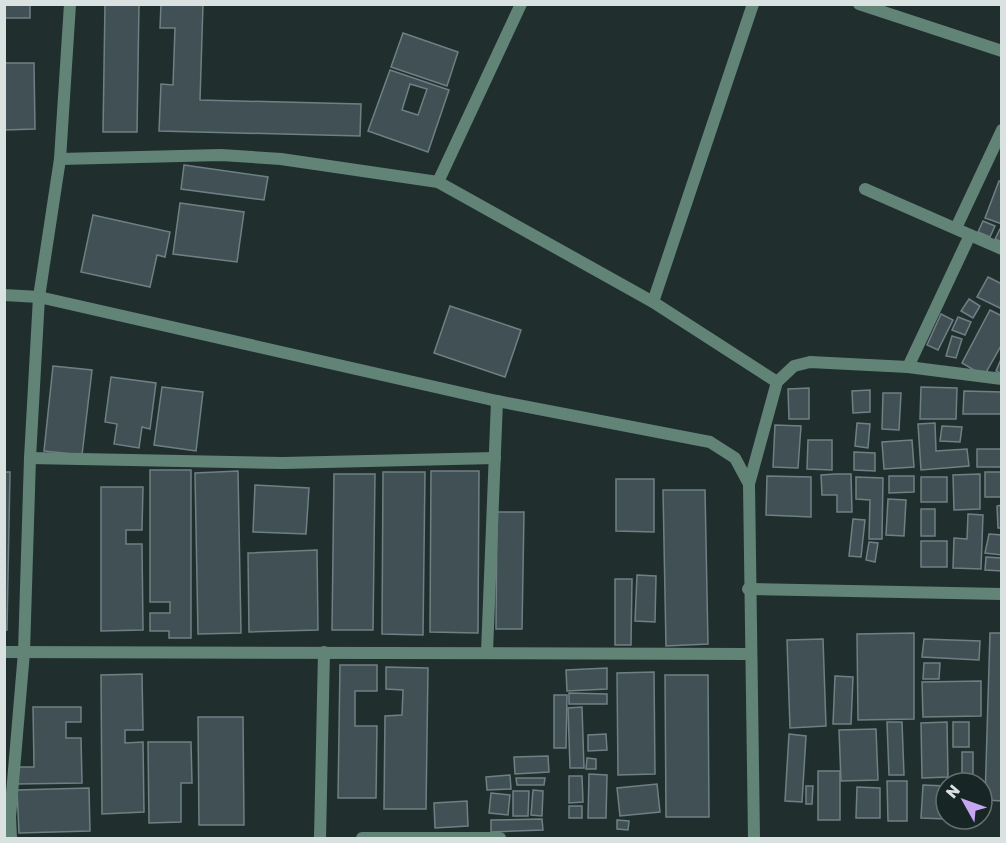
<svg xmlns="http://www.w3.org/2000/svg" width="1006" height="843" font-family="Rubik,sans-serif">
<rect width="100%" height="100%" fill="#202f2e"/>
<g fill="#415054" stroke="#6f8084" stroke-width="1.5" fill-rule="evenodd">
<rect x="4" y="4" width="26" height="14"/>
<polygon points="105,4 139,4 137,132 103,132"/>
<polygon points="161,4 203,4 200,100 361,104 360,136 159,131 161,84 173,85 175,28 160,28"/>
<polygon points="403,33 458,52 447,86 391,67"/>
<polygon points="4,63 34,63 35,129 4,130"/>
<path d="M390 70 449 90 428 152 368 131ZM410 84 427 89 418 115 402 110Z"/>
<polygon points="184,165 268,177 264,200 181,189"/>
<polygon points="999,181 1002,182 1002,224 985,218"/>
<polygon points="180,203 244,212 237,262 173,254"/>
<polygon points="93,215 170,232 165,257 157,255 150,287 81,272"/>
<polygon points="983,221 995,226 990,237 978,232"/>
<polygon points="1000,229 1002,229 1002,242 995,239"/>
<polygon points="988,277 1002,284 1002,309 977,297"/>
<polygon points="969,299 980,306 973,318 961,311"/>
<polygon points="450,306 521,330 505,377 434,353"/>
<polygon points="990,310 1002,316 1002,344 984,376 962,363"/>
<polygon points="941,314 953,320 938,350 927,345"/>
<polygon points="958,317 971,322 965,335 952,330"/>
<polygon points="952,336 962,339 956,358 946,356"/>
<polygon points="1002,357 1002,374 996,371"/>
<polygon points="53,366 92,370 82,455 44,451"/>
<polygon points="111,377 156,383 150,429 142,427 139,448 114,444 117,424 105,422"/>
<polygon points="162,387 203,392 196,451 154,445"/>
<polygon points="921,387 957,388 956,419 920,419"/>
<polygon points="809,388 809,419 789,419 788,389"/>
<polygon points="870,390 870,412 853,413 852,391"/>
<polygon points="964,391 1002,392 1002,414 963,414"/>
<polygon points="883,393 901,393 899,430 882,429"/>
<polygon points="857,423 870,424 868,448 855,446"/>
<polygon points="935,423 936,451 967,449 969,466 921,470 918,424"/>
<polygon points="775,425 801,426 798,468 773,467"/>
<polygon points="942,426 962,427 960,442 940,441"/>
<polygon points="808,440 832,440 832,470 807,469"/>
<polygon points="912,440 914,467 884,469 882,442"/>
<rect x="977" y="449" width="25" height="18"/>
<polygon points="854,452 875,453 875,471 854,470"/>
<polygon points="150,470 191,470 191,638 169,638 169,631 150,631 150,613 170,613 170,602 150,602"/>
<polygon points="238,471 241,633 198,634 195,473"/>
<polygon points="431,471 479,471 478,633 430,632"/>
<polygon points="4,472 10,472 7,630 4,630"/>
<polygon points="383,472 425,472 423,635 382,634"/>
<rect x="985" y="472" width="17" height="25"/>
<polygon points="334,474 375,474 373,630 332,630"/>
<polygon points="836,474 851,474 852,512 837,512 837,495 822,495 821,475"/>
<polygon points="980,474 980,509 954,510 953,475"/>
<polygon points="767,476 811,477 811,517 766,515"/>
<polygon points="889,476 914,476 914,492 889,493"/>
<polygon points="856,477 883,478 882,539 869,539 870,500 856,499"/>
<rect x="921" y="477" width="26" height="25"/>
<polygon points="616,479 654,479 654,532 616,531"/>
<polygon points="255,485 309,488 306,534 253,532"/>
<polygon points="101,487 143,487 142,530 126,530 126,544 142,544 143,630 101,631"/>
<polygon points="663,490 705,490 708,644 666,646"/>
<polygon points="888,499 906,500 904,536 886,535"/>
<polygon points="1002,505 1002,528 998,528 997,506"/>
<rect x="921" y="509" width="14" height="27"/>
<polygon points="497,512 524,512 522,629 496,629"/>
<polygon points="968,514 983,515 981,569 953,568 954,538 967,539"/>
<polygon points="853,519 865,520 861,557 849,556"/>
<polygon points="989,534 1002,535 1002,555 985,553"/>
<rect x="921" y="541" width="26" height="26"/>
<polygon points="869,542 878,543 875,562 866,560"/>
<polygon points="317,550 318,630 249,632 248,553"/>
<polygon points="986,557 1002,558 1002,571 985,570"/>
<polygon points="637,575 656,576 655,622 635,621"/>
<polygon points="615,579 632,579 631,645 615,645"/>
<polygon points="914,633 914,719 858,720 857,634"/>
<polygon points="990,633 1002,633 1002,801 985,800"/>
<polygon points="823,639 826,726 790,728 787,640"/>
<polygon points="924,639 980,641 979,660 922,657"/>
<polygon points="924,663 940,663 939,679 923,679"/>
<polygon points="340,665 377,665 377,691 355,691 355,726 377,726 376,798 338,798"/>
<polygon points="386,667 428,668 426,809 384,809 385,716 402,715 403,690 386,689"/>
<polygon points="607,668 607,689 567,691 566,670"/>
<polygon points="654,672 655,774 618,775 617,673"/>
<polygon points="142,674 143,730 125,730 125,743 143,742 144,812 102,814 101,675"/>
<polygon points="665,675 708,675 709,817 666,817"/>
<polygon points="835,676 853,677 851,724 833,724"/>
<polygon points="981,681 981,716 923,717 922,682"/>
<polygon points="569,693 607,694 607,704 569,704"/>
<polygon points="554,695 567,695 566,748 554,748"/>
<polygon points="33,707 81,707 81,722 66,722 66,738 81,738 82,783 17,784 17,767 34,767"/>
<polygon points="582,707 584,768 570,768 568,708"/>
<polygon points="198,717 243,717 244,825 199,825"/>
<polygon points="887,722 902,722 904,775 889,775"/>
<polygon points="947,722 948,777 922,778 921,723"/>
<rect x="953" y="722" width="16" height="25"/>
<polygon points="876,729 878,780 841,781 839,730"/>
<polygon points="606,734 607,750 588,751 588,735"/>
<polygon points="789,734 806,736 802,802 785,801"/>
<polygon points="148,742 191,742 192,783 181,783 181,822 149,823"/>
<rect x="962" y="752" width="11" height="28"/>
<polygon points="548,756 549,772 515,774 514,757"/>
<polygon points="587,758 596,759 596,769 586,769"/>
<rect x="818" y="771" width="22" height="49"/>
<polygon points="589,774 607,775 606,818 588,818"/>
<polygon points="510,775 511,789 487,790 486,777"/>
<polygon points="569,776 582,776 583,802 569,803"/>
<polygon points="516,778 545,778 544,785 517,785"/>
<polygon points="887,781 907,781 907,821 888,821"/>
<polygon points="657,784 660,812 620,816 617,788"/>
<polygon points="923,785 946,786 946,819 921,818"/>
<polygon points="806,786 813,786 812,804 806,804"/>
<polygon points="857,787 880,788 880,818 856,818"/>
<polygon points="89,788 90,831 19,833 17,790"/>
<polygon points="533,790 543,791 542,816 531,815"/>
<polygon points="513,791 529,791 528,816 513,816"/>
<polygon points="491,793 510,795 508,815 489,813"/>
<polygon points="467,801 468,826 435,828 434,803"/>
<rect x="569" y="806" width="13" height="12"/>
<polygon points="542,819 543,830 491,832 491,820"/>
<polygon points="617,820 629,821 628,830 617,829"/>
</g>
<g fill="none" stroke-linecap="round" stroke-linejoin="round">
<g stroke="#628477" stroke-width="12">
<polyline points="859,4 1002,51"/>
<polyline points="60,159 221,155 281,159 438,182 653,302 777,382"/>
<polyline points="438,182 521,4"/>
<polyline points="865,189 1002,249"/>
<polyline points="956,228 1002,130"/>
<polyline points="653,302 753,4"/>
<polyline points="908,367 970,235"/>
<polyline points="30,458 283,463 495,458"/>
<polyline points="749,484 777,382 794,366 810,362 908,367 1002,379"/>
<polyline points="748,589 1002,594"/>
<polyline points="4,652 750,654"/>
<polyline points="487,652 497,401"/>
<polyline points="11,838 10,817 24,652 30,458 39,297 60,159 70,4"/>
<polyline points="320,838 324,652"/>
<polyline points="362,838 500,838"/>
</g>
<polyline stroke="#628477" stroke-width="12" points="4,295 39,297 497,401 710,442 735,458 749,484 754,838"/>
</g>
<rect width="1006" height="843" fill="none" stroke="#d9e2e1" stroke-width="12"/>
<g transform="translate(964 801) rotate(310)"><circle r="28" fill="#172525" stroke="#657170" stroke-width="1.5"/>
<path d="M0-4.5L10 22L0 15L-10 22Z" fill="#c5a6f0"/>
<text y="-9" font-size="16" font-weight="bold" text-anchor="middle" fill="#d9e2e1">N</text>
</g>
</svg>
